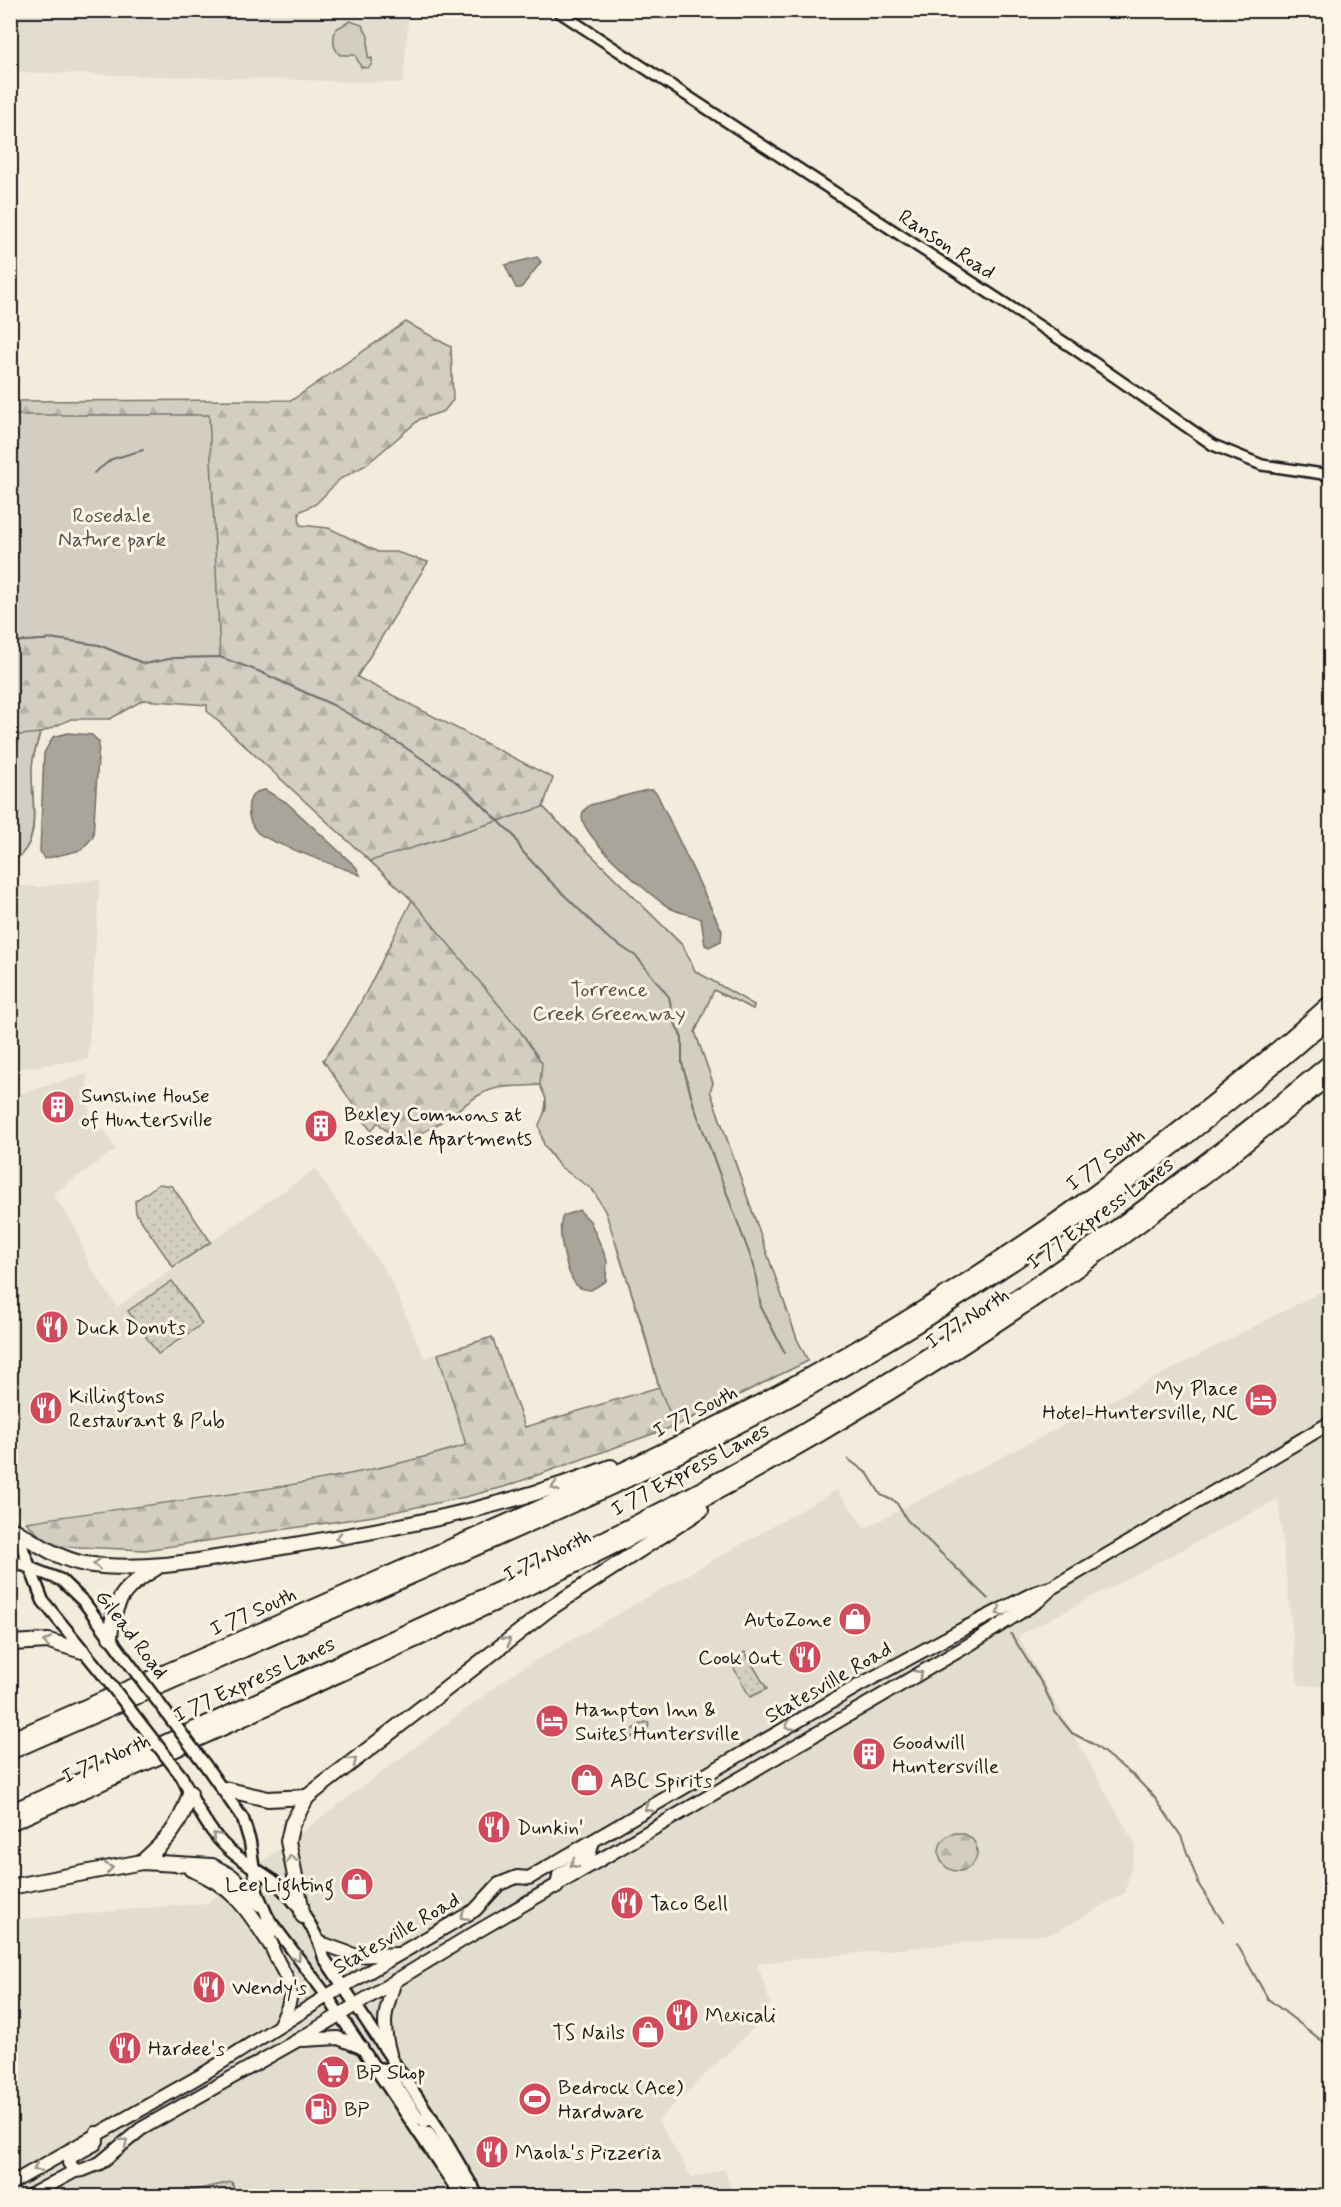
<svg xmlns="http://www.w3.org/2000/svg" width="1341" height="2207" font-family="Mynerve,sans-serif">
<defs>
<pattern id="grass-dots" width="8" height="8" patternUnits="userSpaceOnUse" patternTransform="scale(1.5)"><rect width="8" height="8" fill="#d3cec1"/><path d="M2 2h.1M6 6h.1" fill="none" stroke="#b5b0a5" stroke-width="1.8" stroke-linecap="round"/></pattern>
<pattern id="forest-firs" width="22" height="20" patternUnits="userSpaceOnUse" patternTransform="scale(1.5)"><rect width="22" height="20" fill="#d3cec1"/><path d="M5 1l3.5 6h-7zM16 11l3.5 6h-7z" fill="#b5b0a5"/></pattern>
</defs>
<rect width="100%" height="100%" fill="#f3ecdd"/>
<filter id="ink" filterUnits="userSpaceOnUse"><feTurbulence type="fractalNoise" baseFrequency=".0167" numOctaves="2"/><feDisplacementMap in="SourceGraphic" scale="12" xChannelSelector="R" yChannelSelector="G"/><feConvolveMatrix kernelMatrix="1 2 1 2 8 2 1 2 1" color-interpolation-filters="sRGB"/></filter>
<g filter="url(#ink)">
<g fill="#e3ddcf">
<polygon points="11,11 409,11 403,83 11,72"/>
<polygon points="100,879 88,1059 11,1070 11,886 42,887"/>
<polygon points="87,1074 90,1130 105,1131 115,1150 53,1194 77,1230 88,1263 116,1305 114,1309 315,1169 391,1280 424,1358 492,1337 524,1427 415,1461 279,1485 26,1522 11,1506 11,1096"/>
<polygon points="1330,1287 1330,1687 1298,1685 1278,1499 1018,1636 1136,1846 1125,1893 1052,1934 757,1963 770,2002 764,2018 658,2120 692,2178 724,2169 734,2196 236,2196 232,2182 167,2196 11,2196 11,1920 207,1903 517,1671 837,1490 865,1528"/>
</g>
<g fill="url(#grass-dots)" stroke="#78756e" stroke-width="1.5">
<polygon points="159,1184 172,1186 211,1242 173,1267 136,1213 135,1201"/>
<polygon points="172,1281 202,1324 158,1354 128,1311"/>
<polygon points="745,1652 767,1689 750,1697 730,1661"/>
<polygon points="645,1722 649,1723 648,1728 627,1740 625,1738 626,1733"/>
</g>
<g fill="url(#forest-firs)" stroke="#78756e" stroke-width="1.5">
<path d="M406 322 451 347 453 400 444 411 420 419 366 465 340 479 316 504 299 512 300 525 329 528 378 552H396L428 562 357 677 553 778 543 807 683 946 695 971 754 1005 753 1009 714 990 695 1032 713 1083 710 1091 797 1339 808 1361 675 1426 504 1487 465 1497 374 1516 145 1550 57 1546 46 1542 26 1522C171 1500 327 1488 466 1445L438 1354 492 1337 525 1427 659 1387C647 1342 634 1299 619 1255 613 1234 608 1210 594 1192 580 1173 557 1170 545 1146 533 1121 556 1106 540 1085 520 1087 499 1084 481 1094 451 1110 408 1162 378 1122L371 1131 323 1060C358 1018 386 950 412 900L207 711V705L143 700 110 719H71L40 733C37 744 33 755 32 766 30 797 46 844 11 862V401L292 400Z"/>
<circle cx="958" cy="1852" r="19"/>
<polygon points="232,2182 236,2196 167,2196"/>
</g>
<g fill="#d3cec1" stroke="#78756e" stroke-width="1.5">
<path d="M350 21 362 25 368 36V59L372 58V64L368 68 361 67 355 55H340C333 48 332 39 336 29Z"/>
<polygon points="11,415 209,415 220,657 174,658 145,664 99,645 56,639 11,642"/>
<path d="M40 733C37 744 33 755 32 766 30 797 45 844 11 862V736Z"/>
<polygon points="543,807 683,946 695,971 754,1005 753,1009 714,990 695,1032 713,1083 710,1091 797,1339 808,1361 675,1426 659,1387 644,1331 606,1213 593,1190 559,1166 544,1145 539,1125 546,1109 546,1099 540,1085 542,1063 518,1028 412,900 370,861"/>
</g>
<g fill="#aaa59b" stroke="#716e68" stroke-width="1.5">
<polygon points="537,257 541,262 521,288 516,288 505,265"/>
<polygon points="68,733 92,735 99,742 93,837 81,850 44,859 40,851 44,753 53,737"/>
<path d="M265 790 286 802 356 867 360 875C339 866 271 844 258 833 250 825 247 813 249 803 252 793 256 791 265 790Z"/>
<path d="M647 790H653L657 794 722 931 721 941 709 947 705 945 701 919C691 914 679 913 670 908 652 898 581 836 582 816 582 811 586 808 590 805Z"/>
<path d="M579 1210 590 1221 604 1253 607 1261 606 1281 591 1290C584 1289 578 1289 574 1282 566 1269 556 1229 563 1216Z"/>
</g>
<g fill="none" stroke-linecap="round" stroke-linejoin="round">
<g stroke="#716e68" stroke-width="2">
<polyline points="94,473 112,459 143,450"/>
<polyline points="10,642 56,639 99,645 145,664 174,658 220,657 258,671 333,705 400,744 451,778 474,797 514,836 522,851 547,878 607,937 637,957 669,997 674,1021 682,1038 682,1063 694,1106 754,1266 761,1307 785,1353"/>
<polyline points="848,1459 868,1474 881,1495 896,1502 907,1520 988,1599"/>
<polyline points="1011,1634 1044,1687 1055,1712 1072,1733 1093,1744 1135,1777 1155,1798 1181,1836 1199,1885 1223,1922"/>
<polyline points="1237,1944 1268,1999 1330,2047"/>
</g>
<defs>
<polyline id="tertiary" points="556,10 1073,348 1213,445 1262,465 1330,475"/>
<g id="secondary">
<polyline points="10,1525 16,1531 43,1601 100,1671"/>
<polyline points="10,1560 61,1580 84,1602 126,1659"/>
<polyline points="206,1766 243,1819 250,1842 257,1892 268,1918 327,1996 461,2196"/>
<path d="M182 1777C193 1800 205 1826 223 1844 237 1859 254 1867 271 1879 294 1897 317 1929 324 1958L438 2128 478 2196"/>
<polyline points="375,2068 386,2069 418,2117 425,2122 432,2118"/>
<polyline points="417,2130 428,2132 462,2182 473,2186"/>
</g>
<g id="primary">
<polyline points="557,1887 559,1875 589,1856 593,1841"/>
<path d="M268 1918C269 1927 268 1938 271 1946 285 1982 302 1984 280 2024"/>
<polyline points="321,1943 357,1956 397,1954"/>
<polyline points="303,2040 338,2038 361,2047"/>
<path d="M390 2054C381 2023 385 2011 395 1981"/>
<polyline points="75,2171 69,2163 71,2157 95,2144 97,2141 96,2133"/>
<polyline points="10,2184 200,2076 327,1996 475,1910 499,1884 517,1877 529,1878 858,1686 963,1629 1034,1593 1049,1588"/>
<polyline points="29,2196 75,2171 83,2170 100,2163 141,2129 298,2040 466,1938 972,1643 1038,1601 1053,1587 1330,1423"/>
</g>
<g id="motorway">
<path d="M16 1531C38 1544 59 1559 85 1564 147 1573 209 1559 270 1549 387 1530 500 1510 611 1467"/>
<path d="M110 1637C114 1599 124 1587 156 1568"/>
<polyline points="10,1643 49,1641 82,1651"/>
<path d="M10 1740C146 1681 281 1622 416 1562 547 1505 678 1448 803 1379 992 1274 1169 1147 1330 1003"/>
<path d="M10 1752C148 1692 285 1631 423 1571 553 1514 684 1457 809 1388 996 1284 1169 1159 1330 1018"/>
<polyline points="224,1789 268,1799 307,1797"/>
<path d="M10 1812C132 1758 253 1703 373 1647 506 1587 638 1526 765 1454 965 1340 1153 1209 1330 1062"/>
<path d="M10 1823C132 1770 252 1714 373 1659 489 1606 605 1554 717 1492 935 1374 1140 1234 1330 1076"/>
<path d="M142 1862C168 1839 180 1827 190 1793"/>
<path d="M191 1869C233 1885 247 1908 271 1945"/>
<polyline points="10,1887 142,1862 212,1866 232,1877 260,1904"/>
<polyline points="303,1916 288,1841 292,1824 307,1797 549,1609 701,1510"/>
</g>
</defs>
<use href="#tertiary" stroke="#1c1c1c" stroke-width="14"/>
<use href="#secondary" stroke="#1c1c1c" stroke-width="15"/>
<use href="#primary" stroke="#1c1c1c" stroke-width="16"/>
<use href="#motorway" stroke="#1c1c1c" stroke-width="18"/>
<use href="#tertiary" stroke="#fcf5e5" stroke-width="9"/>
<use href="#secondary" stroke="#fcf5e5" stroke-width="10"/>
<use href="#primary" stroke="#fcf5e5" stroke-width="12"/>
<use href="#motorway" stroke="#fcf5e5" stroke-width="14"/>
<defs>
<g id="secondary-bridge">
<polyline points="126,1659 206,1766"/>
<polyline points="100,1671 182,1777"/>
</g>
</defs>
<use href="#secondary-bridge" stroke="#1c1c1c" stroke-width="15" stroke-linecap="butt"/>
<use href="#secondary-bridge" stroke="#fcf5e5" stroke-width="10"/>
</g>
<defs><path id="oneway-chevron" d="M-2-3.5L2.5 0L-2 3.5" fill="none" stroke-width="1.6" stroke-linecap="round" stroke-linejoin="round" transform="scale(1.5)"/></defs>
<g stroke="#97938b">
<use href="#oneway-chevron" transform="translate(555 1487) rotate(162)"/>
<use href="#oneway-chevron" transform="translate(339 1538) rotate(171)"/>
<use href="#oneway-chevron" transform="translate(97 1564) rotate(-178)"/>
<use href="#oneway-chevron" transform="translate(1000 1612) rotate(151)"/>
<use href="#oneway-chevron" transform="translate(507 1641) rotate(-37)"/>
<use href="#oneway-chevron" transform="translate(47 1642) rotate(-171)"/>
<use href="#oneway-chevron" transform="translate(919 1674) rotate(-31)"/>
<use href="#oneway-chevron" transform="translate(789 1726) rotate(150)"/>
<use href="#oneway-chevron" transform="translate(353 1761) rotate(-38)"/>
<use href="#oneway-chevron" transform="translate(648 1808) rotate(150)"/>
<use href="#oneway-chevron" transform="translate(216 1836) rotate(-128)"/>
<use href="#oneway-chevron" transform="translate(291 1859) rotate(-103)"/>
<use href="#oneway-chevron" transform="translate(574 1864) rotate(150)"/>
<use href="#oneway-chevron" transform="translate(109 1868) rotate(-10)"/>
<use href="#oneway-chevron" transform="translate(464 1916) rotate(150)"/>
<use href="#oneway-chevron" transform="translate(297 1957) rotate(53)"/>
<use href="#oneway-chevron" transform="translate(124 2142) rotate(-40)"/>
<use href="#oneway-chevron" transform="translate(37 2168) rotate(149)"/>
</g>
</g>
<defs>
<symbol id="building-disc" viewBox="-11 -11 22 22"><circle r="9.5" fill="#d1495b" stroke="#fcf5e5"/><path d="M-4-6H4V6H1V3H-1V6H-4ZM-2.5-4.3h1.7v1.8h-1.7ZM.8-4.3h1.7v1.8H.8ZM-2.5-1h1.7V.8h-1.7ZM.8-1h1.7V.8H.8Z" fill="#fff"/></symbol>
<symbol id="restaurant-disc" viewBox="-11 -11 22 22"><circle r="9.5" fill="#d1495b" stroke="#fcf5e5"/><path d="M-5-6h1v4h1v-4h1v4h1v-4h1v5L-1.5 .5V6h-2V.5L-5-1ZM5-6V6H3V1.5H1.5Q1.5-4 5-6Z" fill="#fff"/></symbol>
<symbol id="hotel-disc" viewBox="-11 -11 22 22"><circle r="9.5" fill="#d1495b" stroke="#fcf5e5"/><path d="M-6-4.5h1.5V1H6V5H4.5V3h-9V5H-6ZM-4 0a1.8 1.8 0 1 1 3.6 0ZM.5 0V-2.5h3Q6-2.5 6 0Z" fill="#fff"/></symbol>
<symbol id="shop-disc" viewBox="-11 -11 22 22"><circle r="9.5" fill="#d1495b" stroke="#fcf5e5"/><path d="M-5-2.5h2.3a2.7 3.5 0 0 1 5.4 0H5L5.5 6h-11ZM-1.5-2.5h3a1.5 2.3 0 0 0-3 0Z" fill="#fff"/></symbol>
<symbol id="supermarket-disc" viewBox="-11 -11 22 22"><circle r="9.5" fill="#d1495b" stroke="#fcf5e5"/><path d="M-6-5.5h2.5l.6 2H6L4.5 2H-2.5L-4.4-4H-6ZM-1.5 3.2a1.3 1.3 0 1 0 .1 0ZM3 3.2a1.3 1.3 0 1 0 .1 0Z" fill="#fff"/></symbol>
<symbol id="stadium-disc" viewBox="-11 -11 22 22"><circle r="9.5" fill="#d1495b" stroke="#fcf5e5"/><path d="M0-5a6.5 5 0 1 0 0 10a6.5 5 0 1 0 0-10ZM-3.5-1.8h7v3.6h-7Z" fill="#fff"/></symbol>
<symbol id="fuel-disc" viewBox="-11 -11 22 22"><circle r="9.5" fill="#d1495b" stroke="#fcf5e5"/><path d="M-5.5-6h7V0h2V4h1.3V-2.5L3-4.5l.8-.8L6-3V5H2.5V1h-1V6h-7ZM-4.2-4.7v3.2H.2V-4.7Z" fill="#fff"/></symbol>
</defs>
<g fill-rule="evenodd">
<use href="#building-disc" x="39" y="1088" width="38" height="38"/>
<use href="#building-disc" x="302" y="1107" width="38" height="38"/>
<use href="#restaurant-disc" x="33" y="1308" width="38" height="38"/>
<use href="#hotel-disc" x="1242" y="1381" width="38" height="38"/>
<use href="#restaurant-disc" x="27" y="1389" width="38" height="38"/>
<use href="#shop-disc" x="836" y="1600" width="38" height="38"/>
<use href="#restaurant-disc" x="786" y="1638" width="38" height="38"/>
<use href="#hotel-disc" x="533" y="1702" width="38" height="38"/>
<use href="#building-disc" x="850" y="1735" width="38" height="38"/>
<use href="#shop-disc" x="568" y="1761" width="38" height="38"/>
<use href="#restaurant-disc" x="475" y="1808" width="38" height="38"/>
<use href="#shop-disc" x="338" y="1865" width="38" height="38"/>
<use href="#restaurant-disc" x="608" y="1884" width="38" height="38"/>
<use href="#restaurant-disc" x="190" y="1968" width="38" height="38"/>
<use href="#restaurant-disc" x="663" y="1996" width="38" height="38"/>
<use href="#shop-disc" x="629" y="2013" width="38" height="38"/>
<use href="#restaurant-disc" x="106" y="2029" width="38" height="38"/>
<use href="#supermarket-disc" x="314" y="2053" width="38" height="38"/>
<use href="#stadium-disc" x="516" y="2080" width="38" height="38"/>
<use href="#fuel-disc" x="302" y="2090" width="38" height="38"/>
<use href="#restaurant-disc" x="473" y="2133" width="38" height="38"/>
</g>
<g text-anchor="middle" stroke-width="6" stroke-linejoin="round" paint-order="stroke">
<g font-size="21" fill="#1c1c1c" stroke="#fcf5e5">
<text transform="translate(947 244) rotate(33)" y="7">Ranson Road</text>
<text transform="translate(1105 1159) rotate(-36)" y="7">I 77 South</text>
<text transform="translate(1100 1213) rotate(-36)" y="7">I 77 Express Lanes</text>
<text transform="translate(967 1318) rotate(-33)" y="7">I 77 North</text>
<text transform="translate(695 1411) rotate(-27)" y="7">I 77 South</text>
<text transform="translate(690 1469) rotate(-28)" y="7">I 77 Express Lanes</text>
<text transform="translate(547 1555) rotate(-26)" y="7">I 77 North</text>
<text transform="translate(253 1611) rotate(-24)" y="7">I 77 South</text>
<text transform="translate(132 1634) rotate(53)" y="7">Gilead Road</text>
<text transform="translate(254 1679) rotate(-25)" y="7">I 77 Express Lanes</text>
<text transform="translate(828 1682) rotate(-30)" y="7">Statesville Road</text>
<text transform="translate(106 1758) rotate(-24)" y="7">I 77 North</text>
<text transform="translate(396 1933) rotate(-30)" y="7">Statesville Road</text>
</g>
<g font-size="21" fill="#53514e" stroke="#fcf5e5">
<text x="112" y="522">Rosedale<tspan x="112" dy="24">Nature park</tspan></text>
<text x="609" y="996">Torrence<tspan x="609" dy="24">Creek Greenway</tspan></text>
</g>
<g font-size="21" fill="#1c1c1c" stroke="#fcf5e5" text-anchor="start">
<text x="81" y="1102">Sunshine House<tspan x="81" dy="24">of Huntersville</tspan></text>
<text x="344" y="1121">Bexley Commons at<tspan x="344" dy="24">Rosedale Apartments</tspan></text>
<text x="75" y="1334">Duck Donuts</text>
<text x="1238" y="1395" text-anchor="end">My Place<tspan x="1238" dy="24">Hotel-Huntersville, NC</tspan></text>
<text x="69" y="1403">Killingtons<tspan x="69" dy="24">Restaurant &amp; Pub</tspan></text>
<text x="832" y="1626" text-anchor="end">AutoZone</text>
<text x="782" y="1664" text-anchor="end">Cook Out</text>
<text x="575" y="1716">Hampton Inn &amp;<tspan x="575" dy="24">Suites Huntersville</tspan></text>
<text x="892" y="1749">Goodwill<tspan x="892" dy="24">Huntersville</tspan></text>
<text x="610" y="1787">ABC Spirits</text>
<text x="517" y="1834">Dunkin'</text>
<text x="334" y="1891" text-anchor="end">Lee Lighting</text>
<text x="650" y="1910">Taco Bell</text>
<text x="232" y="1994">Wendy's</text>
<text x="705" y="2022">Mexicali</text>
<text x="625" y="2039" text-anchor="end">TS Nails</text>
<text x="148" y="2055">Hardee's</text>
<text x="356" y="2079">BP Shop</text>
<text x="558" y="2094">Bedrock (Ace)<tspan x="558" dy="24">Hardware</tspan></text>
<text x="344" y="2116">BP</text>
<text x="515" y="2159">Maola's Pizzeria</text>
</g>
</g>
<rect width="1341" height="2207" fill="none" stroke="#fcf5e5" stroke-width="36"/>
<rect x="18" y="18" width="1305" height="2171" fill="none" stroke="#1c1c1c" stroke-width="2" filter="url(#ink)"/>
</svg>
